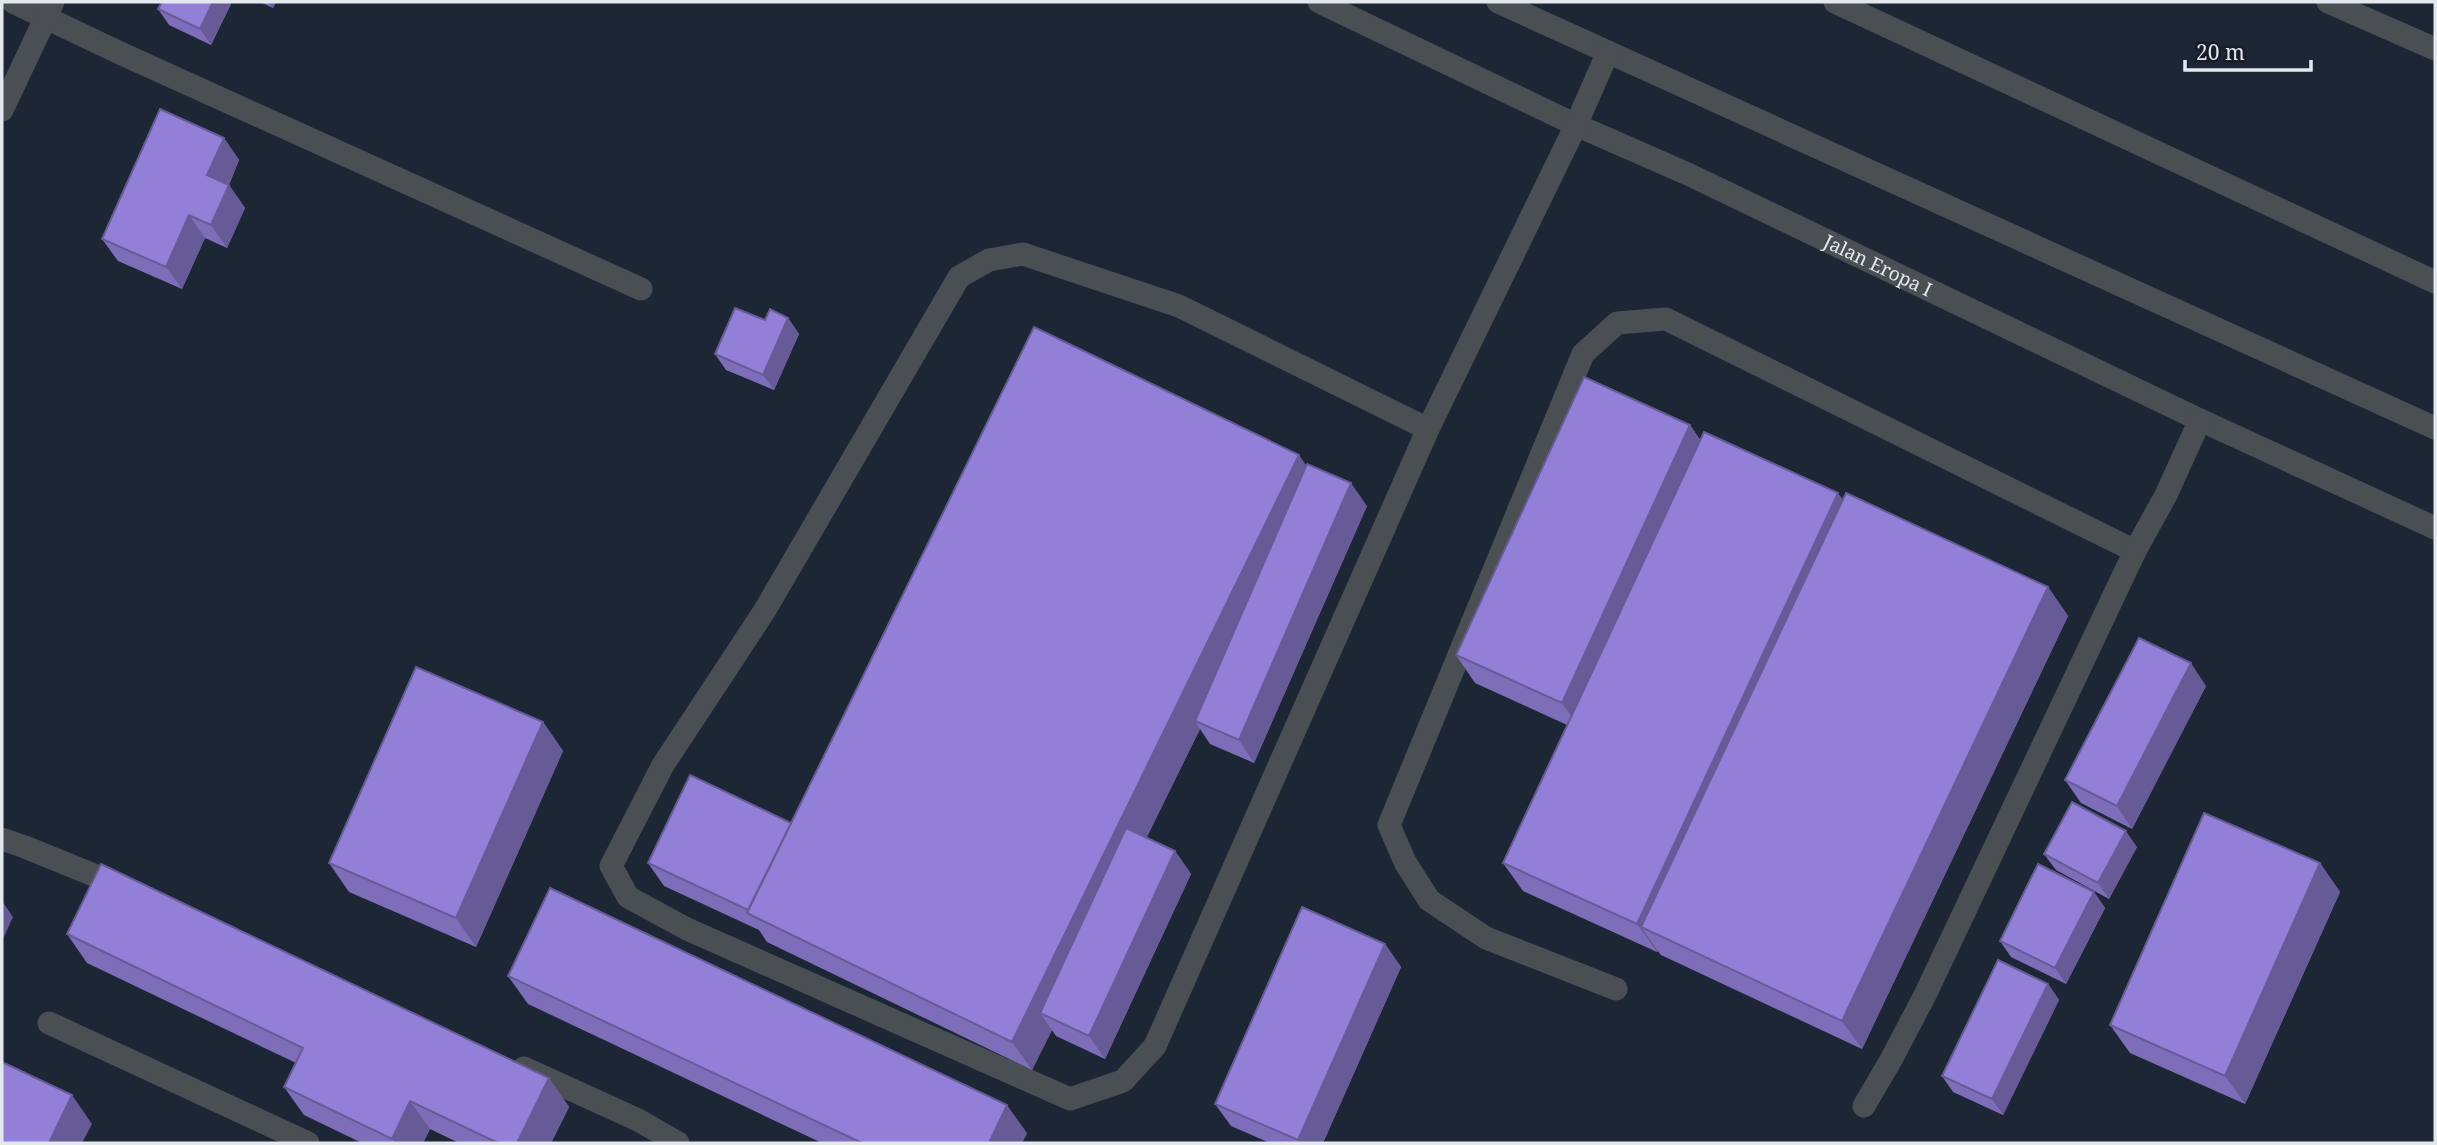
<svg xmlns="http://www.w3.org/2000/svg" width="2437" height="1145" font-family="'Noto Serif',serif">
<rect width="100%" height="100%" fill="#181e28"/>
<rect fill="#1c2635" x="2" y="2" width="2433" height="1141"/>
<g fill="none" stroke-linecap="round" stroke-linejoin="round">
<g stroke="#494f52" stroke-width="23">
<polyline points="13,2 120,53 641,289"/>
<path id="s1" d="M1319 2 1576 125 1690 175 2200 420 2435 528"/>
<polyline points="1498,2 2435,428"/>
<polyline points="1835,2 2435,282"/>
<polyline points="2328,2 2435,49"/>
<polyline points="2,110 53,2"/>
<polyline points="1428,429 1179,306 1023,254 989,260 959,277 765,610 663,765 611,866 628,897 687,929 1070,1099 1123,1081 1155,1046 1428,429 1576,125 1608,52"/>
<polyline points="2,839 25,847 123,887"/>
<polyline points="1616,989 1486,938 1429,900 1405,862 1389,825 1583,354 1617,323 1666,319 2135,551"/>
<polyline points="49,1023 308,1143"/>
<polyline points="524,1068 638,1120 678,1143"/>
<polyline points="1864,1106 1892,1058 1926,993 2135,551 2166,495 2200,420"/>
</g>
</g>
<g fill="#7e6eba">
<polygon points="260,2 276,2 273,8"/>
<polygon points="231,4 211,45 169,25 158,9"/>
<polygon points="224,138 239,160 229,185 245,208 227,248 205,238 182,289 118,261 102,239"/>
<polygon points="788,318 799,334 774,390 726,370 715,354 765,320"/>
<polygon points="1690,425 1700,440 2048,587 2068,616 1862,1049 1661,955 1658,951 1657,952 1523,891 1503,863 1567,725 1475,683 1456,655"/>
<polygon points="1306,465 1367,506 1254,763 1210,744 1200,729 1146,838 1175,851 1191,874 1105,1059 1056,1036 1052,1030 1032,1070 767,942 759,930 664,886 648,863 791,823"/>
<polygon points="2206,686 2132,829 2081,803 2065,780"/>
<polygon points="543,722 563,751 476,947 349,892 329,863"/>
<polygon points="2137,847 2109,899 2056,870 2044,854"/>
<polygon points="2320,863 2340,892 2245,1104 2130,1053 2110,1025"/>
<polygon points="2094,892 2105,908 2066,984 2011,957 2000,941"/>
<polygon points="67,934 549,1078 569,1107 551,1143 459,1143 430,1129 423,1143 362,1143 304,1115 284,1087 296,1063 87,963"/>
<polygon points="1385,944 1401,967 1323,1143 1270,1143 1231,1126 1215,1104"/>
<polygon points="508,976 1027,1133 1022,1143 822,1143 528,1004"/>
<polygon points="2048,984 2059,1000 2003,1115 1953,1092 1942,1076"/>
</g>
<g fill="#665a97">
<polygon points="213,2 229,2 231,4 211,45 200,29"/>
<polygon points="268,2 276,2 273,8"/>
<polygon points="224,138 239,160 223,198 207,175"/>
<polygon points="229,185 245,208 227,248 211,225"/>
<polygon points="189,215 205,238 182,289 166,267"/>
<polygon points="788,318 799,334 774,390 763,375"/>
<polygon points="1690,425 1710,454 1582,731 1562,703"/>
<polygon points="1299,455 1319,484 1195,721 1200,729 1057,1021 1040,1013 1052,1030 1032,1070 1012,1042"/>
<polygon points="1351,483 1367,506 1254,763 1239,740"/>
<polygon points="1838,493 1858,521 1641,927 1658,951 1657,952 1637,924"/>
<polygon points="2048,587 2068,616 1862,1049 1842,1021"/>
<polygon points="2191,663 2206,686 2132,829 2117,806"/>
<polygon points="543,722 563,751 476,947 456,918"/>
<polygon points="2126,831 2137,847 2109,899 2098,883"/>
<polygon points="1175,851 1191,874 1105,1059 1089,1036"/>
<polygon points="2320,863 2340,892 2245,1104 2225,1076"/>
<polygon points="2094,892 2105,908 2066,984 2055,968"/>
<polygon points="2,901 13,917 2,941"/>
<polygon points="1385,944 1401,967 1323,1143 1301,1143 1298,1140"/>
<polygon points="2048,984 2059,1000 2003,1115 1992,1099"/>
<polygon points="549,1078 569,1107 551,1143 517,1143"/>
<polygon points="72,1095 92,1124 82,1143 49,1143"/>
<polygon points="410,1101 430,1129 423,1143 395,1143 392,1139"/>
<polygon points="1007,1105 1027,1133 1022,1143 989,1143"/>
</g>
<g fill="#9280d8" stroke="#665a97" stroke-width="2">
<polygon points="162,2 213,2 200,29 158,9"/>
<polygon points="160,109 224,138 207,175 229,185 211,225 189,215 166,267 102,239"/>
<polygon points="735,308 765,320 770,309 788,318 763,375 715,354"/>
<polygon points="1034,327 1299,455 1012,1042 747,913"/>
<polygon points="1584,377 1690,425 1562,703 1456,655"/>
<polygon points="1704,432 1838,493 1637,924 1503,863"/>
<polygon points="1307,464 1351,483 1239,740 1195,721"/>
<polygon points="1846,493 2048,587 1842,1021 1641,927"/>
<polygon points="2139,638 2191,663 2117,806 2065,780"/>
<polygon points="416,667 543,722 456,918 329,863"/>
<polygon points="690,775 791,823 748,910 648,863"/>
<polygon points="2072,802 2126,831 2098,883 2044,854"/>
<polygon points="2204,813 2320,863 2225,1076 2110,1025"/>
<polygon points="1126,828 1175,851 1089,1036 1040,1013"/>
<polygon points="101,864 549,1078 517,1143 498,1143 410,1101 392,1139 284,1087 303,1048 67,934"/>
<polygon points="2038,864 2094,892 2055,968 2000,941"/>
<polygon points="550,888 1007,1105 989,1143 862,1143 508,976"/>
<polygon points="1302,907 1385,944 1298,1140 1215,1104"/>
<polygon points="1998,960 2048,984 1992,1099 1942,1076"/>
<polygon points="2,1062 72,1095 49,1143 2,1143"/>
</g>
<g text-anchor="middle" stroke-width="7" stroke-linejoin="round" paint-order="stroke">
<g font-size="19" fill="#e3e8ef" stroke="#181e28">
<text dy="7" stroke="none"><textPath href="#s1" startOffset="618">Jalan Eropa I</textPath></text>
</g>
</g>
<rect width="2437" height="1145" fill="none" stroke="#e3e8ef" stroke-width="7"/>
<path d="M2185 60v10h126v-10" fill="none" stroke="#e3e8ef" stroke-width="3.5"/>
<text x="2196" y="60" font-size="21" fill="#e3e8ef" stroke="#181e28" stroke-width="5" paint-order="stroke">20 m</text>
</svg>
